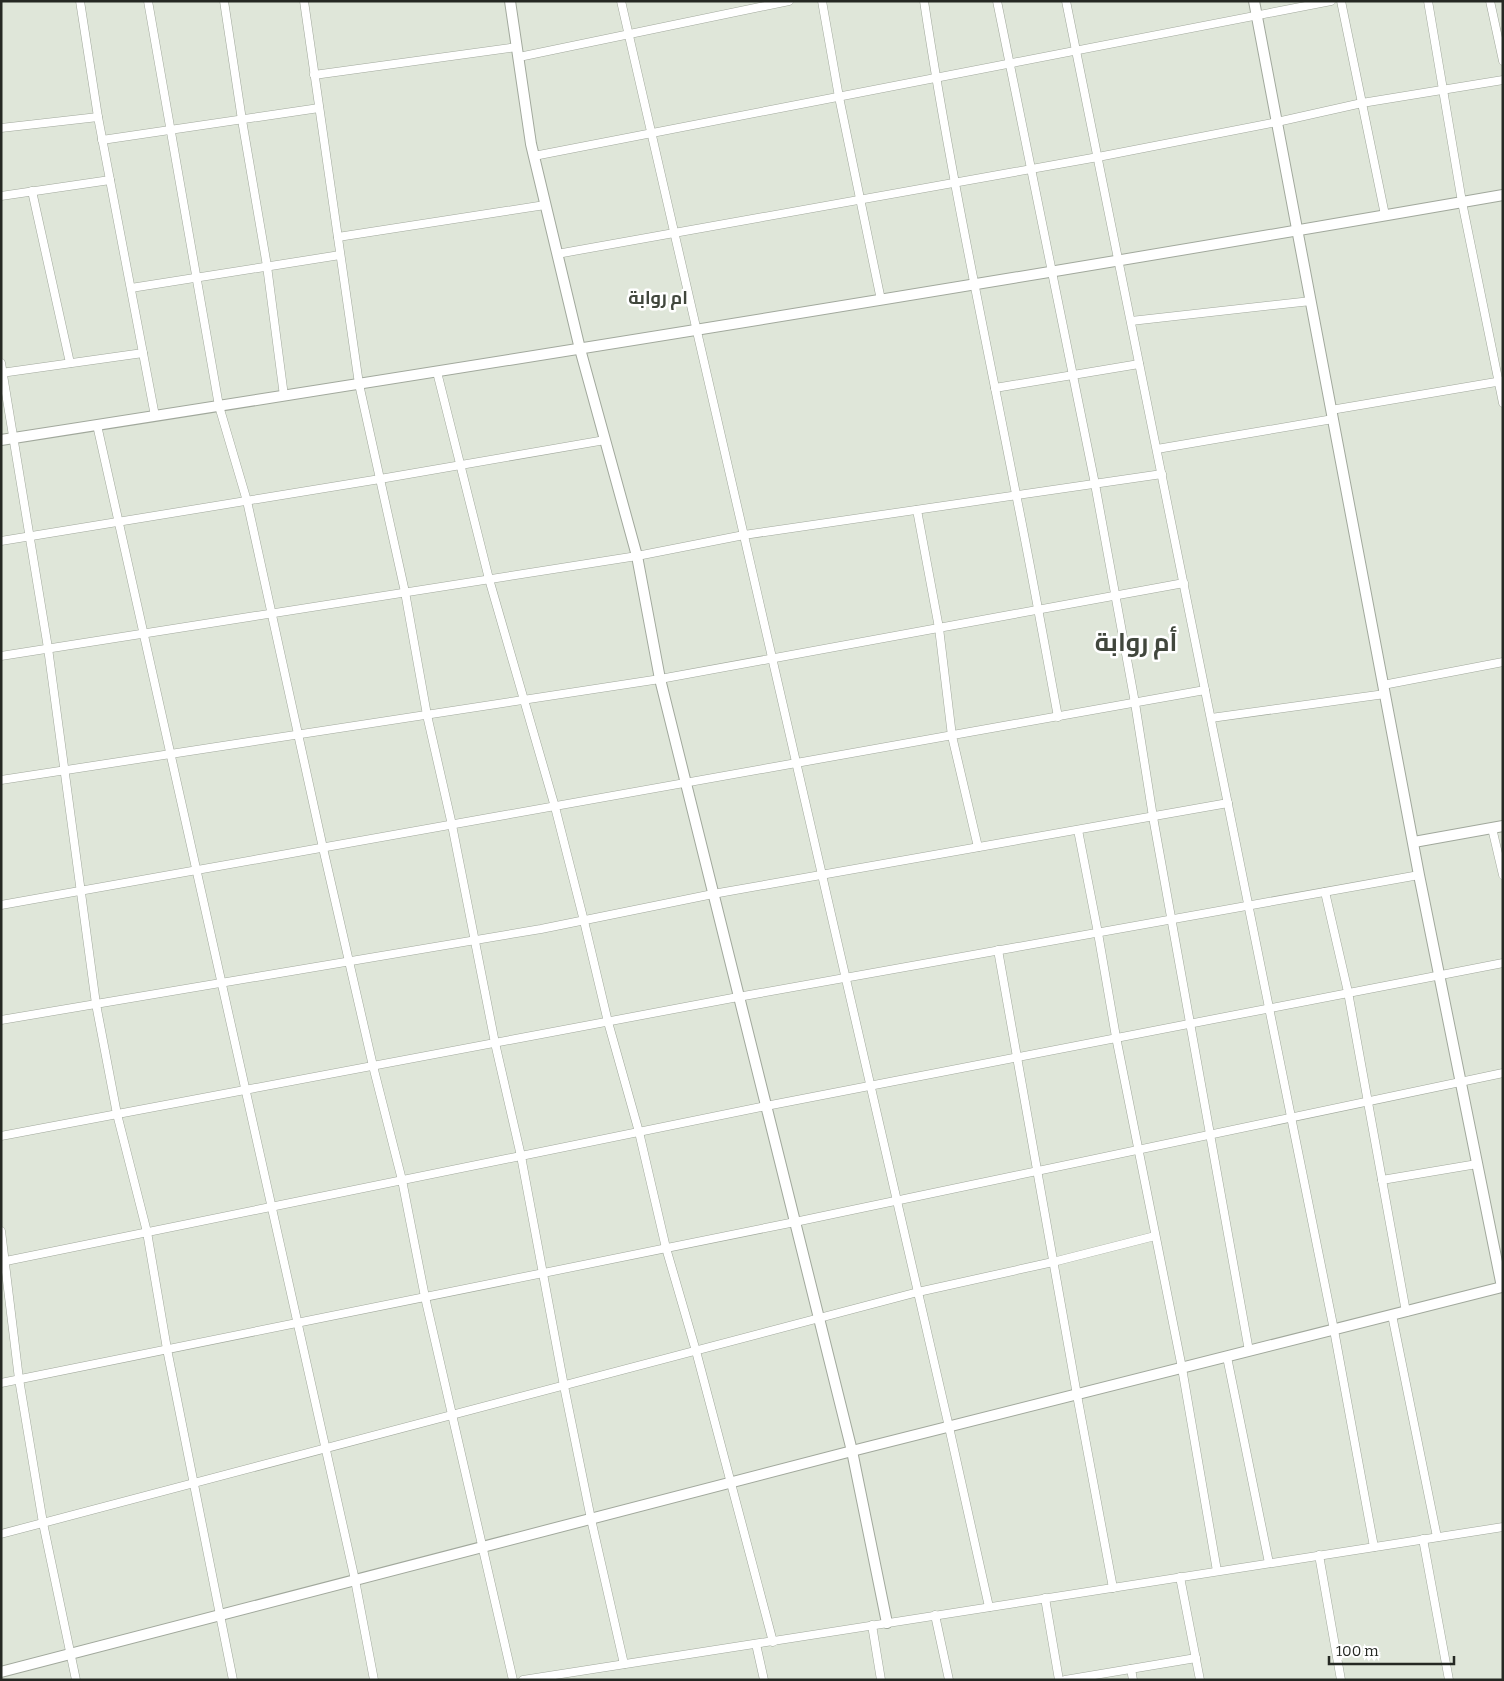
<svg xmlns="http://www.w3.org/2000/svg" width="1504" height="1681" font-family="Bitter,Cairo,serif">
<rect width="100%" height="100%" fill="#dfe6d9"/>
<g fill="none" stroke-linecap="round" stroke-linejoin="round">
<defs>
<g id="street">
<polyline points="80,1 98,117 155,416"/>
<polyline points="148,1 219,406 247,501 323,848 373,1066 402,1180 425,1297 513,1680"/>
<polyline points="224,1 242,120 267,266 284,396"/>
<polyline points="304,1 359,384 405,592 427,715 452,825 495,1043 521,1156 564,1386 591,1519 624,1664"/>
<polyline points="621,1 949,1427 989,1607"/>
<polyline points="822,1 839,97 881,300"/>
<path d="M924 1C949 167 984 330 1016 494 1031 568 1044 642 1058 717"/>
<polyline points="997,1 1095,484 1135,703 1153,817 1249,1351"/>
<polyline points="1066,1 1334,1330 1374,1547"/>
<polyline points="1341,1 1385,215"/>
<polyline points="1428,1 1462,202 1503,403"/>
<polyline points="1490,1 1503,61"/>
<polyline points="519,57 789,1"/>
<polyline points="314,75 517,47"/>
<polyline points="1,128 98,117"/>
<polyline points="102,140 319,108"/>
<polyline points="534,156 1331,1"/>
<polyline points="32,191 70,363"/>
<polyline points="1,196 110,180"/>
<polyline points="338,237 545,205"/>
<polyline points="557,254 1098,157 1277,122 1362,103 1503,80"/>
<polyline points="131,288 340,255"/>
<polyline points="1131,321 1311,301"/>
<polyline points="1,363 48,648 96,1004 117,1114 147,1232 167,1349 233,1680"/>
<polyline points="437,372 489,579 555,807 584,921 608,1022 639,1132 666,1248 696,1351 773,1642"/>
<polyline points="1,373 143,353"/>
<polyline points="995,388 1139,364"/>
<polyline points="1331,410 1502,381"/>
<polyline points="97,425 355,1580 374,1680"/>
<polyline points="1157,449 1333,419"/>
<polyline points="917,510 939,628 952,736 978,847"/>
<polyline points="1,541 380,479 605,440"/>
<polyline points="1,656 637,556 744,535 1162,474"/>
<polyline points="1383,685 1503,662"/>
<polyline points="1211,718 1385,694"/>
<polyline points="1,780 660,679 1184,583"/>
<polyline points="1492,828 1503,875"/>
<polyline points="1078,830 1098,933 1116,1037 1182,1368 1217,1571"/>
<polyline points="1325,892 1348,992 1406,1312"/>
<polyline points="1,905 1205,690"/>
<polyline points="998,950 1077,1395 1113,1588"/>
<polyline points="1,1020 541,929 713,894 1228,803"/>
<polyline points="1,1136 738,997 1419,875"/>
<polyline points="1382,1180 1477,1164"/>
<polyline points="1,1231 19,1379 43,1523 76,1680"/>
<polyline points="1,1262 766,1106 1503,963"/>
<polyline points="1392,1315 1437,1537"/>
<polyline points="1227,1357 1269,1563"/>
<polyline points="1,1383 795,1222 1503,1073"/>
<polyline points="1,1534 918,1292 1053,1262 1155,1236"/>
<polyline points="1423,1539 1449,1680"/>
<polyline points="1319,1555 1341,1680"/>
<polyline points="1180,1577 1200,1680"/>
<polyline points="1045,1598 1059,1680"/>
<polyline points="935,1615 949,1680"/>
<polyline points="872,1625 881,1680"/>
<polyline points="756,1644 764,1680"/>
<polyline points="1131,1669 1133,1680"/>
<polyline points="523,1680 1503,1527"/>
<polyline points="1065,1680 1196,1658"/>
</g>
<g id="secondary">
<polyline points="510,1 531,144 580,349 637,556 660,679 852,1451 887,1623"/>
<path d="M1 440C502 362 1003 282 1503 195"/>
<polyline points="1414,842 1503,826"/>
<polyline points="1,1672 852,1451 1502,1287 1419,875 1254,1"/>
</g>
</defs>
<use href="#street" stroke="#a1a89c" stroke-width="9"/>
<use href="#secondary" stroke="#a1a89c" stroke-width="12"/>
<use href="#street" stroke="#fff" stroke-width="8"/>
<use href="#secondary" stroke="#fff" stroke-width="10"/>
</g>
<g text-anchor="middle" stroke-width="5" stroke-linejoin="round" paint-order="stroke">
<g font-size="18" font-weight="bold" fill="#41473d" stroke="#fff">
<text x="658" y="304">ام روابة</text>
</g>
<g font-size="25" font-weight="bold" fill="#41473d" stroke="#fff">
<text x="1136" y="651">أم روابة</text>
</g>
</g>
<rect width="1504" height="1681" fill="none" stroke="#252823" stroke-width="5"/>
<path d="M1329 1656v8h125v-8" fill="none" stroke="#252823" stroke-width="2.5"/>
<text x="1336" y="1656" font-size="15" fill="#252823" stroke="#ffffff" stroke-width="4" paint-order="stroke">100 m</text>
</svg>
